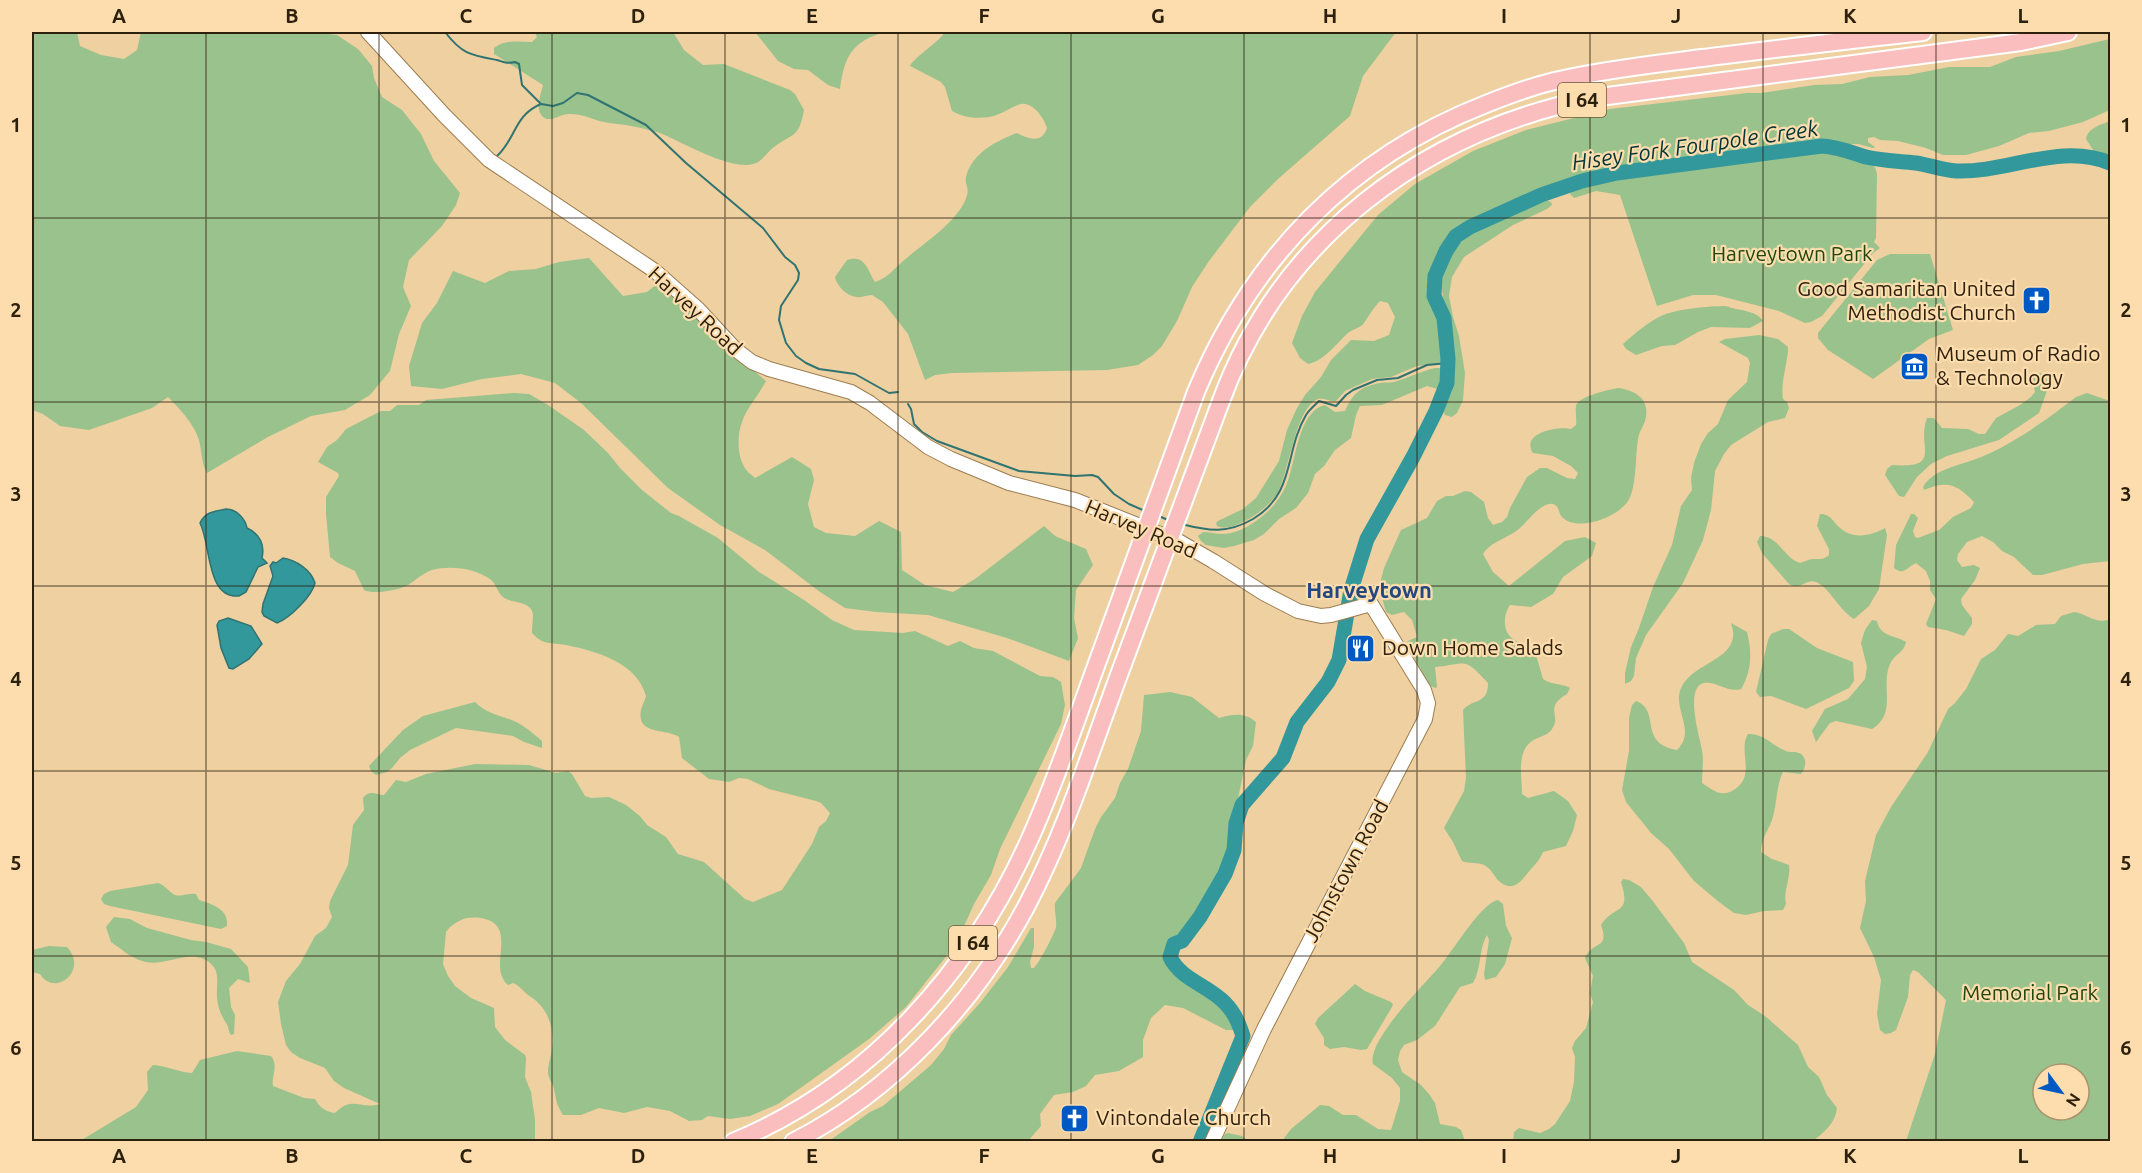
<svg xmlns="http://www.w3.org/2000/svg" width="2142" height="1173" font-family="Ubuntu,sans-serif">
<rect width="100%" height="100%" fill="#efd0a1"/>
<g fill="#9ac28d" fill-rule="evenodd">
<path d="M32 32H77L80 46 101 55 124 59 137 50 141 32H314L337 35 358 49 372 66 374 78 382 97 402 110 421 134 434 161 460 193 456 205 442 226 409 260 403 287 411 306 399 334 390 371 370 395 345 410 311 416 268 437 207 473C201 462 202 452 199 440 194 424 180 409 168 397L152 408 89 430 60 426 43 414 32 410Z"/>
<path d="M535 32H673L684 50 703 65 724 64 790 90 795 94 804 110C799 138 793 133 774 147 767 152 762 162 753 164 731 170 687 145 667 136 656 131 642 128 631 126 622 124 613 124 604 122 591 119 581 113 568 114 560 114 550 124 542 116 535 108 541 94 543 85L494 54V48C505 39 519 42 532 42L537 37Z"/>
<path d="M755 32H883C877 35 871 36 865 40 846 51 843 69 840 89L828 85 808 70 794 69 778 61Z"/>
<path d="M945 32H1396L1363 76 1350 116 1278 179 1250 207 1209 261 1192 287 1177 321 1162 346 1153 355 1138 365 1107 370 952 373 935 375 925 380 908 334 883 302 872 295C868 295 861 298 857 297 846 296 837 286 835 277L847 260C865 254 867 269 875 282 889 278 897 265 908 257 927 241 952 225 964 203 972 187 964 186 966 177 972 153 996 141 1017 133 1028 139 1042 144 1047 128 1044 118 1033 102 1021 104 1013 106 1006 111 999 114 985 120 966 119 952 111L945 87 941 82 910 66C914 57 936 45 945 32Z"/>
<path d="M2110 39V110L2083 122 2049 131 2029 133 1999 146 1966 155H1943L1926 148 1898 141 1880 140 1874 137 1868 138V142L1875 147 1873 148 1858 144H1834L1828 141 1785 144 1741 154 1631 168 1587 176 1539 193 1507 209 1469 223 1447 241 1442 249 1431 281V293L1435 309 1447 340 1442 363 1417 366 1391 377 1372 379 1345 391 1336 401C1329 402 1323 397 1318 399 1295 408 1289 473 1278 492 1270 505 1257 515 1243 522 1235 526 1225 530 1217 526L1216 523 1218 521 1243 509 1256 498 1279 461 1287 430 1297 408 1305 395 1321 377 1331 360 1351 340 1374 341 1389 335 1395 317 1388 303 1380 301C1373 308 1369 316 1364 323 1361 328 1352 329 1348 333 1336 344 1324 361 1308 364L1300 358 1292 343 1302 316 1315 292 1378 215 1415 184 1473 151 1526 130 1610 109 1747 93H1761L1814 85 1842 84 1870 77 1908 75 1949 67H1990L2016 57 2059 51Z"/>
<path d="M2110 121V160L2095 153 2086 139C2088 128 2100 125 2110 121Z"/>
<path d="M1820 151C1832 152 1864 157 1873 165 1876 168 1876 171 1877 174L1876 238 1874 242 1880 248 1873 253 1822 316 1811 322 1805 323 1779 311 1716 295H1693L1657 306 1620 195 1596 191 1574 198 1570 194 1572 191 1607 180 1638 177 1782 155 1802 156Z"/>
<polygon points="1546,200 1551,202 1552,205 1547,209 1513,225 1464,257 1452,277 1449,296 1453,317 1459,336 1465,373 1463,400 1457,413 1452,417 1445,415 1443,410 1452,392 1455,372 1450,321 1445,309 1440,278 1452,249 1461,236 1467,233"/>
<polygon points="1890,254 1930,254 1953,330 1929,339 1873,379 1828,350 1818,338 1818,333 1877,260"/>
<path d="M589 258 623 296 647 292 657 284 680 297 716 339 766 381C759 395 747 407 742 422 737 435 737 456 745 468 747 472 752 475 755 478L792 457 811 469 814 480 808 504 814 527 826 533 855 536 879 521 901 532 902 570 925 585 953 592 975 579 1044 526 1055 536 1086 549 1093 565 1076 590 1074 618 1078 638 1069 661 1007 638 928 615 876 612 845 608 820 592 765 550 720 525 668 488 581 403 555 383 521 374 482 379 442 389 411 386 409 366 422 323 437 303 453 271 485 283 509 271 536 269 559 262Z"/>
<path d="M1726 306C1738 311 1757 310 1763 321L1750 328 1711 327 1698 332 1675 345 1662 346 1636 355 1626 349 1623 344C1634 334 1647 323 1661 316 1676 309 1709 306 1726 306Z"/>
<path d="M1759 335 1778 339 1788 347C1788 364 1780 382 1783 399L1787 402 1789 408 1785 418 1768 422 1731 445 1724 454 1715 471 1711 510 1703 540 1683 583 1646 635 1636 658 1634 676 1631 681 1625 684V673L1631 647 1639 628 1653 587 1672 545 1681 506 1692 490 1691 478 1694 463 1701 444 1708 433 1718 424 1728 400 1747 382 1750 363 1748 358 1719 342 1725 339Z"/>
<path d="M1435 368H1441C1448 373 1444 385 1438 389L1427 386 1382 405 1360 406 1356 415 1351 438 1335 450 1324 466 1315 474 1308 493 1296 508 1279 519 1264 534 1254 540 1234 546 1224 548 1206 545 1201 541 1198 536 1203 532C1209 532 1216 534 1222 534 1234 534 1246 528 1256 521 1269 512 1279 501 1286 486 1296 464 1297 412 1325 405L1335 412 1345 411C1353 394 1359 387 1380 383 1385 382 1389 383 1394 382 1408 378 1421 371 1435 368Z"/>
<path d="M2041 373 2046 376 2048 388 2039 413 1999 440 1947 456 1931 464 1917 477 1904 497 1899 496 1885 475 1887 469 1892 465C1944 469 1916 446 1927 418H1934L1942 428 1968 429 1979 434H1985L1996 418 2020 405 2031 397 2035 392 2032 379 2035 374Z"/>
<path d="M1619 388C1637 391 1651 400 1645 421 1643 427 1639 432 1638 439 1635 456 1637 487 1628 501 1618 517 1579 532 1563 518 1558 514 1560 506 1553 504 1541 502 1528 521 1520 528 1509 538 1491 541 1483 554L1493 572 1509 586 1565 541 1585 537 1596 543 1592 556 1563 577 1553 594 1531 607 1510 605C1505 612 1502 626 1509 635 1511 639 1518 642 1522 644H1528L1534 648 1543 679C1552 685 1565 684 1570 688L1567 694C1543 708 1562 715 1552 729 1549 735 1538 737 1532 741 1516 752 1522 777 1522 794L1528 798 1554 791 1568 801 1577 815 1573 831 1566 846 1543 852C1539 862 1533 866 1527 874 1519 884 1512 891 1500 882 1494 877 1492 869 1484 865 1477 862 1469 864 1462 861L1453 842 1444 828 1464 791 1466 778 1463 710C1473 698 1488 705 1488 683 1463 656 1468 664 1435 667L1437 687 1435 688 1429 685 1407 644 1408 641 1417 637 1412 620 1404 612 1392 615 1386 612 1379 587 1384 568 1401 530 1427 518 1437 501 1446 496H1453L1465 491 1471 492 1484 502 1488 518 1493 525 1502 522 1507 517 1510 508 1527 477 1540 468H1547L1567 478 1575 479 1578 473 1571 466 1553 456 1533 453C1520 433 1558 426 1571 429L1576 425C1577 419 1575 412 1576 406 1577 397 1610 389 1619 388Z"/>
<path d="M514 393 529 394 548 405 584 430 608 453 620 468 642 490 671 513 679 516 718 538 759 572 804 600 832 620 854 630 903 633 915 631 948 646 960 641 974 648 993 651 1040 676 1053 677 1061 682 1065 705 1061 724 1000 849 991 875 974 904 956 944 906 1007 869 1039 778 1104 750 1116 730 1119 708 1116 702 1120 689 1121 670 1111 647 1107 624 1113 599 1108 581 1115H563C556 1103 557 1103 554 1089 553 1083 548 1079 548 1072 548 1064 551 1057 552 1050 555 1029 548 1008 531 997 524 993 521 986 513 983L508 985C487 967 518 928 485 919 477 917 468 917 461 920 455 923 450 926 446 932L443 964 448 976 455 986 471 998 494 1008 495 1027 505 1040 525 1055 526 1058 525 1077 531 1092 535 1120V1141H80L136 1107 148 1090 147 1072 153 1065C167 1066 178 1072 192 1073L200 1060 237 1051 271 1056C279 1066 271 1076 273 1086L304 1098 315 1099C319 1107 326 1112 335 1113 353 1095 359 1110 380 1104L344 1088 334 1081 325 1068 300 1058 291 1052 286 1045 281 1024 278 1002 286 981 300 964 315 936 326 928 332 917 329 908 330 901 348 865 353 825 364 810 363 798C370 789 376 795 384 795L396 780 406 782 426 774 475 764 529 765 556 773 568 771 572 774 585 796 591 798 609 797 626 805 640 816 647 825 666 837 678 854 704 862 745 899 753 902 782 890 812 844 819 827 826 821 830 813 821 803 816 801 769 789 748 779 739 778 729 782 709 779 682 758 679 737C666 728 636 736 641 710 642 705 645 701 646 696 637 662 595 651 566 645 550 642 544 646 532 633 532 627 533 621 533 615 532 600 511 604 503 597 497 592 496 583 490 579 475 568 449 565 432 570 423 573 416 580 408 585 401 590 372 595 364 590L355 571 338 563 330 557 326 514V497L339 476 338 473 318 462 327 447 337 440 346 429 381 411H390L397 405H419L426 400Z"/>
<path d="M2087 393 2110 401V561L2083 564 2042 575H2033L2014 557 2002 551 1993 542 1982 536 1967 542 1958 554 1957 560 1962 567 1974 565 1980 568 1975 580 1961 599 1962 605 1972 618V624L1964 636 1946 630 1928 627 1926 624 1936 599 1930 590V581L1926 571 1916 563C1907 567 1904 576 1894 568L1896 545 1911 514H1914L1918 518 1913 531 1915 537 1918 538 1939 530 1953 517 1971 508 1974 502C1957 484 1947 480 1924 490L1923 487C1932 472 1951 467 1967 462 2004 451 2045 421 2076 397Z"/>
<path d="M1820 514C1831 514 1832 521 1839 527 1852 540 1871 536 1885 528L1887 535 1879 589 1869 606 1854 619C1839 610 1830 588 1816 582 1806 578 1801 591 1789 584L1762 553 1757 542 1760 536C1780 537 1783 557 1800 563 1804 562 1809 559 1813 559 1820 559 1823 560 1829 555V549L1817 526Z"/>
<path d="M2074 612C2088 614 2096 625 2110 619V1141H1906L1935 1054 1946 1000 1918 972 1913 970 1910 975 1908 997 1896 1030 1891 1033 1885 1034 1880 1030 1877 1014 1881 980 1874 957 1860 928 1866 901 1865 881 1876 835 1891 807 1928 752 1948 709 1955 703 1966 689 1981 659 1995 650 2008 634 2018 636 2036 625 2055 624 2061 616ZM2043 1074H2079V1110H2043Z"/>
<path d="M1872 620 1877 621C1880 637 1895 635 1906 642 1904 653 1894 654 1890 664 1880 686 1898 713 1872 729L1836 721 1830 723 1816 742 1812 731 1825 709 1848 699 1865 679 1867 667 1861 643 1865 630Z"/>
<path d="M1731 623 1747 632C1752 652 1752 671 1741 689 1727 693 1717 681 1704 683 1684 687 1700 738 1702 750 1704 760 1702 772 1702 783 1713 790 1720 797 1732 791 1758 777 1737 751 1748 734 1763 733 1772 745 1784 750 1789 753 1794 751 1799 753 1808 757 1806 768 1801 774L1783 772C1776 786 1777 805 1772 820 1768 831 1761 839 1761 852L1772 859 1789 865C1791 878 1783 891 1786 904L1783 910 1764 911 1746 915 1734 913 1719 902 1694 881 1669 849 1651 833 1626 802 1622 790 1629 751V718L1632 705 1636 701C1662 711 1637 743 1677 750 1697 731 1672 709 1681 688 1691 665 1731 660 1733 637 1734 632 1732 627 1731 623Z"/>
<polygon points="1783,629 1789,629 1817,648 1853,662 1854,681 1849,688 1806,709 1771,696 1760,697 1756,692 1768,640 1771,634"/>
<path d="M1170 692 1192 697 1219 718C1232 714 1245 712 1256 722L1253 746 1246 760 1238 799 1232 812 1231 838 1224 871 1182 935 1171 942 1166 949 1165 959 1172 973 1226 1006 1235 1024 1233 1030H1226L1183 1008 1165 1005 1151 1018 1143 1040V1057L1119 1071 1095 1075 1086 1086 1073 1092 1054 1095 1040 1114 1041 1126 1028 1141H829L870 1112 883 1106 931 1065 944 1049 951 1035 980 1003 1008 967 1031 928H1034V947L1030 962 1031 968H1034C1038 965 1055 933 1056 927 1057 919 1054 911 1055 903L1081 868 1095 829 1101 817 1115 798 1120 783 1128 769 1141 731 1144 695Z"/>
<path d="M475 702C487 714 499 715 514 721 525 726 534 734 542 741V748L524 742 513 736 456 728 410 750 400 758 392 768 387 772 376 775 371 771 369 766 403 730 423 716Z"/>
<path d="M1623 879 1629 880 1641 887 1652 900 1684 943 1692 962 1734 990 1748 1005 1765 1016 1798 1045 1808 1067 1819 1077 1827 1095 1837 1108C1835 1124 1824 1132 1812 1142L1513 1141 1514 1132 1519 1128 1540 1133 1549 1129 1555 1124 1570 1101 1574 1082 1575 1057 1572 1048 1575 1041 1586 1028 1593 1002 1590 993 1593 976 1585 958C1593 940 1610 950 1601 925 1614 904 1632 916 1621 882Z"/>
<path d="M158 883C165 885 169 892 175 895 182 897 189 893 196 894L199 900C212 904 229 909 227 926L221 929 110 906 104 904 101 899 104 894 110 891Z"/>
<path d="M1498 900 1503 904 1506 926 1512 938 1505 964 1496 977 1485 980 1484 974 1489 940 1487 935C1478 950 1482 968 1473 983L1460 987 1435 1026 1417 1040 1404 1045 1400 1051 1398 1060 1402 1072 1421 1085 1429 1094 1435 1103 1440 1124 1456 1127 1461 1130 1465 1141H1282L1291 1129 1320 1105 1329 1106 1343 1115H1356L1378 1129 1391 1130 1400 1101V1088L1392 1078 1373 1064C1367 1040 1425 984 1440 966 1453 951 1481 903 1498 900Z"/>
<path d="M114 917 130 919 147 928 191 940 206 942 231 949 248 967 250 983 238 979 229 988 231 1007 235 1015 234 1034 231 1035C228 1031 229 1027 226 1023 221 1015 218 1008 217 998 216 988 220 974 213 966 194 944 165 969 142 961 131 958 120 948 111 942L106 927Z"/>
<path d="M49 946 67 947C89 970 55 998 40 974L32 972V950Z"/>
<polygon points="1355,984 1365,991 1391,1002 1393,1004 1392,1007 1367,1049 1361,1050 1344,1047 1330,1049 1324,1045 1324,1038 1315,1024 1318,1018"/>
<polygon points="1228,1133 1242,1136 1248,1141 1220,1142 1225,1134"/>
</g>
<g fill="#32989b" stroke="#307471" stroke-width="1.5">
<path d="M226 509C236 509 245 518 247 528 260 534 265 545 262 558L267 563 258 567 246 592 239 596C206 599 211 544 200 523 205 512 215 511 226 509Z"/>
<path d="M283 558C296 560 311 570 315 583 312 596 290 618 277 623L264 616 262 612 263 604 273 576 270 566 273 562 276 563Z"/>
<polygon points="228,618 251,626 262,644 249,659 233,669 229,668 221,648 217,625 219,621"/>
</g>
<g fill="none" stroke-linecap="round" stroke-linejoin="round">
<g stroke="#307471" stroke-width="2">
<path d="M445 32C462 54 470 55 497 60 504 62 507 64 515 62L519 64 522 85 541 104 553 106 563 103 577 93 588 95 646 125 686 163 763 228 785 257 795 265 799 273 798 280 781 306 779 320 786 343 796 356 806 363 819 369 855 374 889 393 898 392"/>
<path d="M497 156C516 139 514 115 541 104"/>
<polyline points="908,404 911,409 914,424 922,432 937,441 1019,471 1075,476 1092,475 1098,477 1114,494 1129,504 1145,511"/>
<polyline points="1159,516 1170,521"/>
<path d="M1181 524C1209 531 1227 534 1253 519 1296 493 1284 452 1306 415 1309 410 1315 405 1319 401L1336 406 1346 395 1353 390 1377 380 1398 378 1427 365 1448 363"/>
</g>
<path stroke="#32989b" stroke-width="15" d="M1200 1142 1243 1036C1239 1024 1235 1013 1225 1003 1208 985 1181 980 1170 957L1174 944 1182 941 1200 917 1225 874 1234 850 1236 823 1242 805 1283 758 1297 722 1328 682 1339 660 1351 590 1367 539 1413 457 1436 411 1447 383 1448 359 1444 318 1434 296 1435 276 1446 251 1456 236 1470 227 1541 195 1582 181 1617 173 1822 146C1838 147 1850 152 1866 157 1883 161 1899 161 1916 163 1929 165 1943 170 1956 171 2007 173 2061 142 2110 163"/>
<defs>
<polyline id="secondary" points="368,32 444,115 489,160 655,271 698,309 735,349 752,362 769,369 851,392 870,403 928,447 951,459 1009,483 1075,500 1180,542 1213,561 1265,594 1298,611 1321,616 1331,615 1371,604 1424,690 1428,703 1425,719 1264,1029 1212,1142"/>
<g id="highway">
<path d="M1196 392C1252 257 1350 157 1486 104 1511 94 1537 84 1564 79 1609 69 1656 64 1702 58 1776 49 1849 40 1923 32"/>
<path d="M1221 401C1281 237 1424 132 1592 98L1960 50 2021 42 2068 32"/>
<path d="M733 1142C871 1085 973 969 1032 834 1058 775 1078 715 1100 655"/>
<path d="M793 1142C893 1091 975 1003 1027 905 1067 829 1093 744 1123 664"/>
</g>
</defs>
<use href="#secondary" stroke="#9b7e51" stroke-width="16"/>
<use href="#highway" stroke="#fff" stroke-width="20"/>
<use href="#secondary" stroke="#fff" stroke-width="14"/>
<use href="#highway" stroke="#fabebe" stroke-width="16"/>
<defs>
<g id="highway-bridge">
<polyline points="1100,655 1196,392"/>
<polyline points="1123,664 1221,401"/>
</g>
</defs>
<use href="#highway-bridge" stroke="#fff" stroke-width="20" stroke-linecap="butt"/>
<use href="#highway-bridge" stroke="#fabebe" stroke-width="16"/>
</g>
<path fill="none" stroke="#2d210e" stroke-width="1.5" stroke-opacity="0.55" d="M206 32V1142M379 32V1142M552 32V1142M725 32V1142M898 32V1142M1071 32V1142M1244 32V1142M1417 32V1142M1590 32V1142M1763 32V1142M1936 32V1142M32 218H2110M32 402H2110M32 586H2110M32 771H2110M32 956H2110"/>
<defs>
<symbol id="church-square" viewBox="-11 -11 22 22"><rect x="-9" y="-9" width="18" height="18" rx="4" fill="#0059c2" stroke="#fdddad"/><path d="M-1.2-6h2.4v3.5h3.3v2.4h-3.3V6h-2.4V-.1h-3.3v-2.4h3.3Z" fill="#fff"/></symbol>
<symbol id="museum-square" viewBox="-11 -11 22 22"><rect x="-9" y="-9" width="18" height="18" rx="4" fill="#0059c2" stroke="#fdddad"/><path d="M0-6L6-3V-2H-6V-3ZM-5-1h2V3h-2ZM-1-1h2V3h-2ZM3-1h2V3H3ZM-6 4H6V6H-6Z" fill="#fff"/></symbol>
<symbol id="restaurant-square" viewBox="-11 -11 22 22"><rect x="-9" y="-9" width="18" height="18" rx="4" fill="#0059c2" stroke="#fdddad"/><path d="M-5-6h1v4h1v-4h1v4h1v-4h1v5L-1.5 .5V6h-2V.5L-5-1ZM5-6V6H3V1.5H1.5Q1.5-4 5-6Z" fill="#fff"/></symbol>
</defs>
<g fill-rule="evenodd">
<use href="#church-square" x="2020" y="284" width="33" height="33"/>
<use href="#museum-square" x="1898" y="350" width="33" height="33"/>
<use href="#restaurant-square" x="1344" y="632" width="33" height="33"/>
<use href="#church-square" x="1058" y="1102" width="33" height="33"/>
</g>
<g text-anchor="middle" stroke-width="4.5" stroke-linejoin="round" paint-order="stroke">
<g fill="#fdddad" stroke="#6b593e" stroke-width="1.5">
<rect x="1558" y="83" width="48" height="34" rx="4.5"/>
<rect x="949" y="926" width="48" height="34" rx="4.5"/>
</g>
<g font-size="20" font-weight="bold" fill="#2d210e">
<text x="1582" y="107">I 64</text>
<text x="973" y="950">I 64</text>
</g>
<g font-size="21" fill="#1f470d" stroke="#fdddad">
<text x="1792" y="261">Harveytown Park</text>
<text x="2030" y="1000">Memorial Park</text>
</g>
<g font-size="21" fill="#2d210e" stroke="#fdddad" text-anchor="start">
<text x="2016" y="296" text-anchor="end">Good Samaritan United<tspan x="2016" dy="24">Methodist Church</tspan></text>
<text x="1936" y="361">Museum of Radio<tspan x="1936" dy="24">&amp; Technology</tspan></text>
<text x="1382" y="655">Down Home Salads</text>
<text x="1096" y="1125">Vintondale Church</text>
</g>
<g font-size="21" fill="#2d210e" stroke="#fdddad">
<text transform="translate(695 311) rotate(43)" y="7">Harvey Road</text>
<text transform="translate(1141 529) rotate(23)" y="7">Harvey Road</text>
<text transform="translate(1346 871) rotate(-62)" y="7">Johnstown Road</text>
</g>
<g font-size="22" font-style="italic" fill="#043537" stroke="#fdddad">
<text transform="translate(1695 145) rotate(-8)" y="8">Hisey Fork Fourpole Creek</text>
</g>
<g font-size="22" font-weight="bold" fill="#23487e" stroke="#fdddad">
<text x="1369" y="598">Harveytown</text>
</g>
</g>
<rect width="2142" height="1173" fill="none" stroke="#fdddad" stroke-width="66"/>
<g transform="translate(2061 1092) rotate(123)"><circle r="28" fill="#fdddad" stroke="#aa926d" stroke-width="1.5"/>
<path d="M0-4.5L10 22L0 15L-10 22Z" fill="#0059c2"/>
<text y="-9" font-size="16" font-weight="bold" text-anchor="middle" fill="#2d210e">N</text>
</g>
<rect x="33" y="33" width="2076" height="1107" fill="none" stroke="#2d210e" stroke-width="2"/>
<g font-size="20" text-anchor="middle" font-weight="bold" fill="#2d210e">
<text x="119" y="23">A</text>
<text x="292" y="23">B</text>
<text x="466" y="23">C</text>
<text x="638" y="23">D</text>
<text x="812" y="23">E</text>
<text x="984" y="23">F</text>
<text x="1158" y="23">G</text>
<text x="1330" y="23">H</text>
<text x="1504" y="23">I</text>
<text x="1676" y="23">J</text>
<text x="1850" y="23">K</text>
<text x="2023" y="23">L</text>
<text x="16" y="132">1</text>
<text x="2126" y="132">1</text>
<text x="16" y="317">2</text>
<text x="2126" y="317">2</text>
<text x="16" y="501">3</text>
<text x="2126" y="501">3</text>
<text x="16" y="686">4</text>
<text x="2126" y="686">4</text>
<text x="16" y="870">5</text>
<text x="2126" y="870">5</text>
<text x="16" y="1055">6</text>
<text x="2126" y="1055">6</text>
<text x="119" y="1163">A</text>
<text x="292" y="1163">B</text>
<text x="466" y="1163">C</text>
<text x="638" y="1163">D</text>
<text x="812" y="1163">E</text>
<text x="984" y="1163">F</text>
<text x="1158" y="1163">G</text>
<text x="1330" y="1163">H</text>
<text x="1504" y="1163">I</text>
<text x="1676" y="1163">J</text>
<text x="1850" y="1163">K</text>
<text x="2023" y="1163">L</text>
</g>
</svg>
